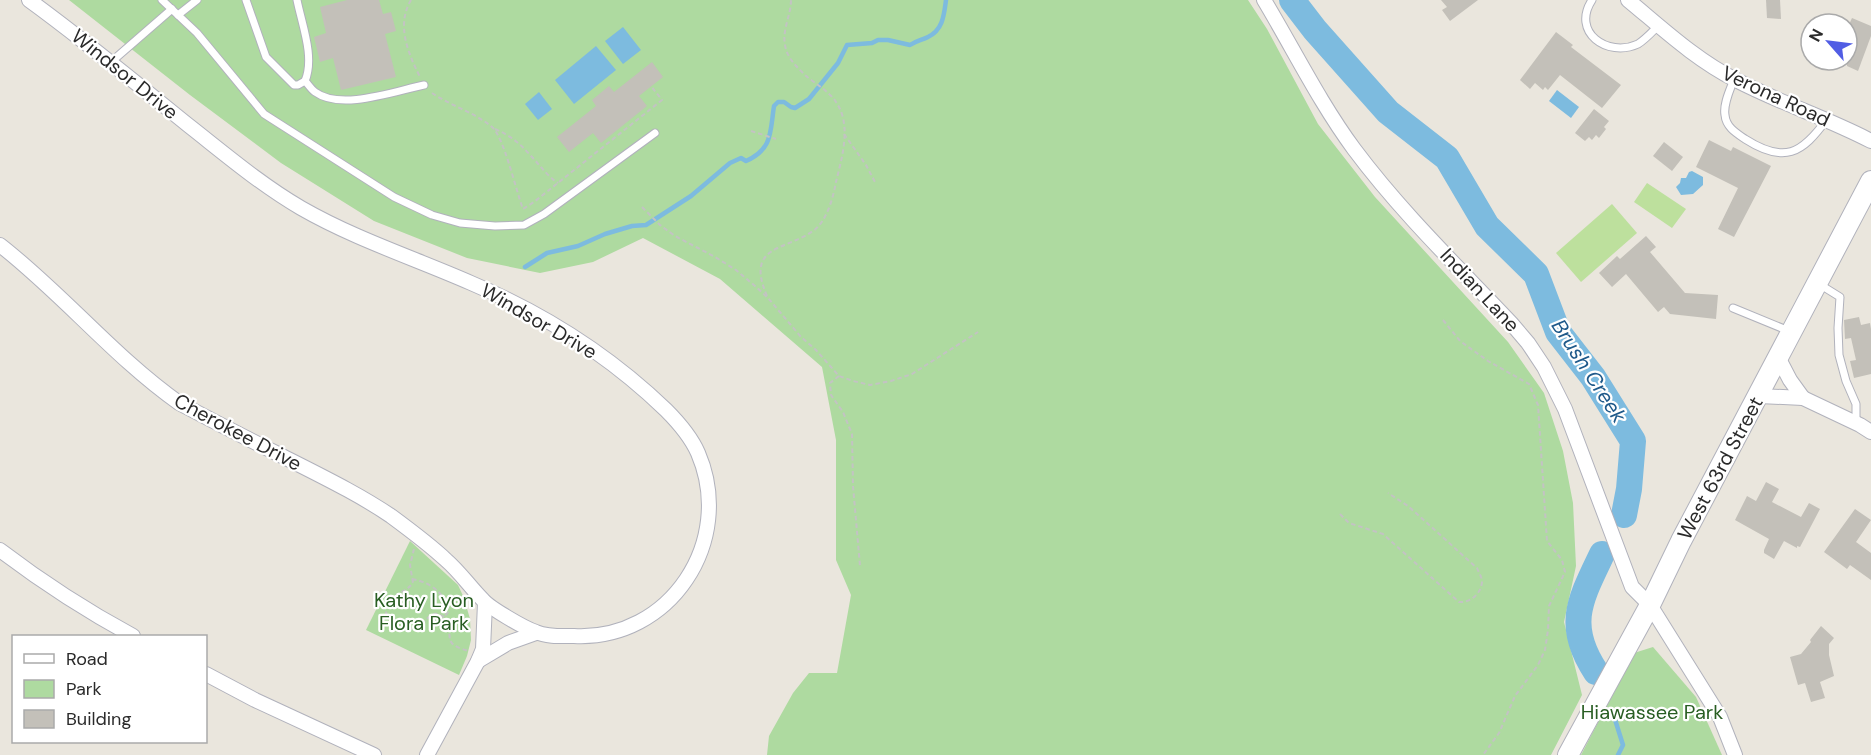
<svg xmlns="http://www.w3.org/2000/svg" width="1871" height="755" font-family="'DM Sans',sans-serif">
<rect width="100%" height="100%" fill="#eae6dd"/>
<g fill="#aedaa0">
<polygon points="69,0 1248,0 1267,29 1318,124 1375,197 1508,342 1544,393 1563,451 1573,503 1576,566 1564,622 1582,695 1551,755 767,755 769,736 793,693 809,673 837,673 851,595 836,560 836,440 822,367 720,279 643,238 593,262 540,273 467,258 374,221 281,163 190,95"/>
<polygon points="410,541 458,585 464,598 470,619 471,640 467,656 459,675 366,630"/>
<polygon points="1653,647 1696,697 1722,755 1581,755 1634,653"/>
</g>
<g fill="#bde09d">
<polygon points="1647,183 1686,209 1672,228 1634,202"/>
<polygon points="1612,204 1637,233 1581,282 1556,253"/>
</g>
<g fill="#7dbbdf">
<polygon points="623,27 641,50 623,64 605,41"/>
<polygon points="596,46 616,70 574,104 555,80"/>
<polygon points="1557,90 1579,107 1571,118 1549,101"/>
<polygon points="539,92 552,109 538,120 525,104"/>
<polygon points="1692,171 1703,177 1703,185 1693,194 1681,195 1676,187 1680,183 1681,178 1686,178 1689,172"/>
</g>
<g fill="none" stroke-linecap="round" stroke-linejoin="round">
<g stroke="#7dbbdf" stroke-width="4.5">
<path d="M525 267 547 253 578 246 605 234 632 226 646 225 691 196 730 163 741 158 746 161C773 149 770 132 774 106L778 102H784L791 107 795 108 809 99 838 63 847 45 872 43 878 40H888L910 45C916 41 922 40 928 37 943 30 944 15 946 0"/>
<polyline points="1612,710 1623,745 1618,755"/>
</g>
<g stroke="#7dbbdf" stroke-width="26">
<polyline points="1292,0 1315,30 1388,112 1447,158 1487,226 1536,274 1558,332 1593,377 1633,441 1629,489 1624,515"/>
<path d="M1596 672C1565 625 1580 600 1602 554"/>
</g>
</g>
<g fill="#c3c0b9">
<polygon points="347,0 379,0 383,14 391,12 396,31 385,34 396,77 341,90 333,58 320,62 314,37 326,33 320,7"/>
<polygon points="1441,0 1478,0 1450,21 1442,10 1447,7"/>
<polygon points="1766,0 1780,0 1781,19 1767,18"/>
<polygon points="1852,18 1871,26 1871,36 1858,71 1847,66 1847,29"/>
<polygon points="1556,32 1573,45 1571,47 1621,85 1602,108 1560,75 1548,90 1545,87 1543,90 1535,83 1530,89 1520,80"/>
<polygon points="652,62 663,77 639,96 647,106 601,143 593,133 569,152 557,137 596,106 592,100 609,86 614,92"/>
<polygon points="1594,109 1609,121 1604,127 1606,129 1599,138 1596,135 1592,140 1589,137 1585,141 1575,133"/>
<polygon points="1709,140 1731,151 1733,147 1771,166 1734,237 1718,229 1738,188 1696,167"/>
<polygon points="1664,142 1683,157 1672,171 1653,156"/>
<polygon points="1646,236 1656,247 1650,252 1685,293 1718,295 1716,319 1670,314 1664,307 1658,312 1626,274 1612,287 1599,273 1617,256 1620,259"/>
<polygon points="1859,317 1861,325 1870,323 1871,329 1871,374 1854,378 1850,361 1856,360 1851,338 1845,339 1844,320"/>
<polygon points="1766,482 1779,489 1772,502 1801,517 1809,503 1820,509 1800,547 1797,546 1797,548 1784,541 1774,559 1764,553 1764,550 1769,539 1735,520 1747,496 1756,501"/>
<polygon points="1855,509 1871,520 1856,542 1871,553 1871,580 1850,565 1847,569 1824,552"/>
<polygon points="1821,626 1834,638 1829,644 1829,655 1834,676 1820,682 1825,698 1811,702 1805,683 1798,685 1790,657 1801,654 1811,642 1810,640"/>
</g>
<g fill="none" stroke-linecap="round" stroke-linejoin="round">
<defs>
<g id="service">
<polyline points="162,0 197,33 264,114 394,197 432,215 460,223 495,226 524,225 544,214 655,133"/>
<path d="M246 0 266 57 294 85H298L305 81C308 84 311 89 315 92 341 111 395 91 424 85"/>
<path d="M297 0C302 25 315 57 305 81"/>
<path d="M1592 0C1571 32 1607 58 1638 44 1646 39 1652 32 1659 25"/>
<polyline points="178,15 197,0"/>
<polyline points="111,62 172,9"/>
<path d="M1734 79C1730 90 1723 104 1725 115 1726 127 1736 133 1745 139 1784 164 1802 154 1827 119"/>
<polyline points="1819,284 1840,297 1838,328 1839,355 1846,381 1856,404 1856,423"/>
<polyline points="1733,308 1789,331"/>
</g>
<g id="minor">
<path d="M1264 0C1294 50 1320 103 1354 149 1401 212 1458 267 1511 323L1528 343 1544 367 1565 409 1632 587 1650 605 1720 717 1735 755"/>
<path d="M1628 0C1662 28 1696 60 1736 80 1780 103 1827 118 1871 141"/>
<path d="M0 245C63 294 114 357 179 403 213 421 248 439 282 456 319 475 357 493 391 516 410 530 429 544 446 560 460 572 470 587 483 600 490 608 524 628 536 632 547 637 562 636 574 636 670 641 736 541 698 453 691 437 678 422 666 410 610 356 542 313 471 283 414 258 355 239 301 208 260 184 225 154 188 125 136 83 84 40 29 0"/>
<polyline points="1778,357 1790,380 1803,398"/>
<polyline points="1759,396 1803,398 1860,425 1871,432"/>
<path d="M0 550C42 582 87 611 133 636"/>
<polyline points="478,661 508,643 536,633"/>
<polyline points="206,674 255,700 374,755"/>
<polyline points="427,755 478,661 483,649 485,603"/>
</g>
<polyline id="secondary" points="1568,755 1650,605 1681,541 1871,181"/>
</defs>
<use href="#service" stroke="#b1b2bc" stroke-width="9"/>
<use href="#minor" stroke="#b1b2bc" stroke-width="16"/>
<use href="#secondary" stroke="#b1b2bc" stroke-width="22"/>
<g stroke="#c3c3c3" stroke-width="2" stroke-dasharray="4.5 3" stroke-linecap="butt">
<path d="M411 0C396 25 408 53 420 77"/>
<path d="M432 93C451 106 474 112 492 127 504 137 516 191 523 209L534 202 662 100 651 86"/>
<path d="M495 129C509 135 520 143 530 155 540 165 546 175 558 183"/>
<polyline points="751,131 776,139"/>
<polyline points="844,134 866,165 875,182"/>
<polyline points="642,207 660,225 675,236 715,257 736,270 755,286 768,298 801,337 816,350 839,376 853,381 870,385 891,381 912,374 978,332"/>
<path d="M767 296C745 245 784 251 813 231 827 221 833 198 836 182 842 157 852 125 836 102 829 91 814 83 805 75 796 66 787 58 785 45 782 30 791 15 791 0"/>
<polyline points="1443,320 1460,341 1488,361 1529,384 1538,405 1547,541 1562,560 1565,572 1549,606 1548,630 1545,650 1538,665 1515,696 1499,733 1483,755"/>
<polyline points="839,376 830,383 831,395 843,412 852,434 853,486 860,566"/>
<path d="M1340 514 1349 523 1383 534 1459 602C1470 603 1481 594 1482 582 1482 577 1479 573 1477 568L1408 506 1388 493"/>
<path d="M414 549 410 565 413 583C401 597 394 589 386 613 388 616 389 619 391 622 397 629 412 631 419 626 430 618 433 606 448 621 452 639 443 644 469 651"/>
<path d="M412 579C430 582 447 594 448 612L444 617"/>
</g>
<use href="#service" stroke="#fff" stroke-width="7"/>
<use href="#minor" stroke="#fff" stroke-width="14"/>
<use href="#secondary" stroke="#fff" stroke-width="20"/>
</g>
<g text-anchor="middle" stroke-width="4.5" stroke-linejoin="round" paint-order="stroke">
<g font-size="20" fill="#2a2a2a" stroke="#fff">
<text transform="translate(125 74) rotate(39)" y="7">Windsor Drive</text>
<text transform="translate(1776 96) rotate(25)" y="7">Verona Road</text>
<text transform="translate(1480 290) rotate(47)" y="7">Indian Lane</text>
<text transform="translate(539 321) rotate(30)" y="7">Windsor Drive</text>
<text transform="translate(238 432) rotate(28)" y="7">Cherokee Drive</text>
<text transform="translate(1720 468) rotate(-62)" y="7">West 63rd Street</text>
</g>
<g font-size="20" fill="#295e23" stroke="#fff">
<text x="424" y="607">Kathy Lyon<tspan x="424" dy="23">Flora Park</tspan></text>
<text x="1652" y="719">Hiawassee Park</text>
</g>
<g font-size="21" font-style="italic" fill="#1e598a" stroke="#fff">
<text transform="translate(1589 371) rotate(57)" y="7">Brush Creek</text>
</g>
</g>
<rect x="12" y="635" width="195" height="108" fill="#ffffff" stroke="#aaaaaa" stroke-width="1.5"/>
<rect x="24" y="654" width="30" height="9" fill="#ffffff" stroke="#aaaaaa" stroke-width="1.5"/>
<text x="66" y="665" font-size="18" fill="#2a2a2a">Road</text>
<rect x="24" y="680" width="30" height="18" fill="#aedaa0" stroke="#aaaaaa" stroke-width="1.5"/>
<text x="66" y="695" font-size="18" fill="#2a2a2a">Park</text>
<rect x="24" y="710" width="30" height="18" fill="#c3c0b9" stroke="#aaaaaa" stroke-width="1.5"/>
<text x="66" y="725" font-size="18" fill="#2a2a2a">Building</text>
<g transform="translate(1829 42) rotate(298)"><circle r="28" fill="#ffffff" stroke="#aaaaaa" stroke-width="1.5"/>
<path d="M0-4.5L10 22L0 15L-10 22Z" fill="#515de4"/>
<text y="-9" font-size="16" font-weight="bold" text-anchor="middle" fill="#2a2a2a">N</text>
</g>
</svg>
